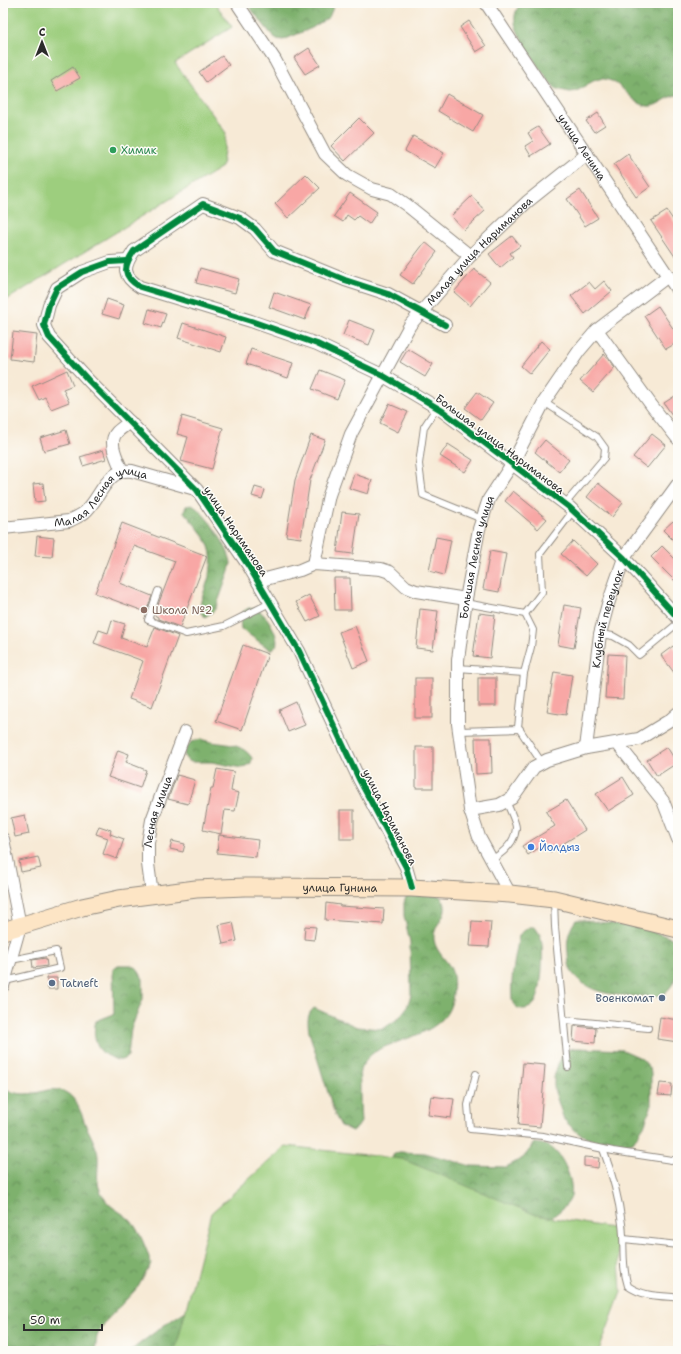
<svg xmlns="http://www.w3.org/2000/svg" width="681" height="1354" font-family="'Shantell Sans',sans-serif">
<defs>
<pattern id="forest-crowns" width="20" height="18" patternUnits="userSpaceOnUse"><rect width="20" height="18" fill="#7eb16d"/><path d="M2 6a3 3 0 1 1 6 0M12 15a3 3 0 1 1 6 0" fill="none" stroke="#67905a"/></pattern>
</defs>
<rect width="100%" height="100%" fill="#fdfcf7"/>
<filter id="ink" filterUnits="userSpaceOnUse"><feTurbulence type="fractalNoise" baseFrequency=".025" numOctaves="2"/><feDisplacementMap in="SourceGraphic" scale="8" xChannelSelector="R" yChannelSelector="G"/><feConvolveMatrix kernelMatrix="1 2 1 2 8 2 1 2 1" color-interpolation-filters="sRGB"/></filter>
<filter id="wash" filterUnits="userSpaceOnUse"><feTurbulence type="fractalNoise" baseFrequency=".012" numOctaves="4" result="noise"/><feDisplacementMap in="SourceGraphic" scale="16" xChannelSelector="R" yChannelSelector="G"/><feGaussianBlur stdDeviation="0.9" result="paint"/><feColorMatrix in="noise" values="0 0 0 0 0 0 0 0 0 0 0 0 0 0 0 0 0 1.4 0 .05"/><feComposite in="paint" operator="in"/></filter>
<g filter="url(#wash)">
<rect width="100%" height="100%" fill="#f7ead6"/>
<g fill="url(#forest-crowns)" stroke="#546e4c">
<polygon points="246,3 335,3 329,17 312,28 283,40 277,39 272,35"/>
<path d="M521 3H667L678 9V95C667 95 658 108 647 106 630 103 623 82 605 79 592 76 582 93 569 92 566 91 560 90 557 89 547 83 516 34 515 23 514 14 516 10 521 3Z"/>
<path d="M192 505C206 513 229 547 231 563 231 566 217 606 215 609 213 612 208 615 205 617L200 612C199 602 204 593 207 583 219 548 205 537 184 512L186 506Z"/>
<path d="M249 608C255 609 259 610 263 614 269 619 280 638 276 646 275 647 273 649 271 650L241 629C240 618 238 613 249 608Z"/>
<path d="M201 739C219 746 240 740 252 758L251 763 242 768 212 762H191L186 759 184 755 185 750 191 742Z"/>
<path d="M412 894 440 896C455 913 432 922 434 940 436 953 449 961 452 972 454 978 454 987 453 993 451 1027 419 1034 392 1044 381 1048 371 1052 365 1062 363 1064 361 1067 360 1070 359 1075 360 1081 360 1085 360 1097 360 1110 361 1122L357 1128 352 1131 341 1126 335 1115 309 1032C308 1022 306 1015 314 1008L357 1027 383 1029 399 1018 407 1007 411 995 410 942 404 916V903L406 897Z"/>
<path d="M576 920H583L643 928 674 939 678 943C678 957 680 973 672 985 670 988 666 992 664 994 658 998 649 996 643 996 619 996 591 995 574 975 569 970 568 959 568 952 566 941 569 929 576 920Z"/>
<path d="M529 927H535C537 930 540 934 541 938 544 950 542 990 536 1001 531 1012 513 1012 512 999 510 978 516 955 519 935Z"/>
<path d="M118 965H131L137 968 143 979V999L131 1029 128 1056C121 1062 117 1061 109 1056 106 1055 102 1053 101 1051 94 1044 93 1030 96 1021L114 1014 113 969Z"/>
<polygon points="577,1048 623,1050 641,1058 650,1068 651,1074 651,1107 644,1126 633,1142 627,1144 608,1143 595,1141 578,1133 564,1120 554,1089 554,1077 558,1064 564,1053 569,1049"/>
<path d="M3 1090C10 1091 17 1094 24 1094 33 1094 40 1092 48 1090 73 1086 79 1107 86 1126 90 1134 98 1149 98 1157 99 1172 94 1182 103 1196 109 1208 121 1211 130 1220 139 1229 148 1252 151 1264L138 1287 105 1322 97 1336 95 1351H3Z"/>
<path d="M535 1143C540 1144 546 1144 550 1147 563 1154 576 1185 570 1199 566 1208 554 1215 547 1221L326 1154 338 1152 351 1156 393 1161V1155L399 1152 425 1153 471 1166 506 1167 523 1158Z"/>
<polygon points="190,1308 189,1351 130,1351 163,1326"/>
</g>
<g fill="#9dce7e" stroke="#647c54">
<polygon points="3,3 215,3 232,27 175,63 226,133 222,167 3,302"/>
<polygon points="286,1146 402,1159 536,1215 617,1229 621,1292 600,1348 597,1351 173,1351 176,1348 211,1213"/>
</g>
<g id="blocks">
<g fill="#f8a7a5">
<polygon points="469,21 486,46 476,52 460,27"/>
<polygon points="309,48 320,65 305,74 294,58"/>
<polygon points="222,56 229,65 206,82 199,72"/>
<polygon points="73,67 80,78 57,91 51,81"/>
<polygon points="447,94 483,115 473,132 438,111"/>
<polygon points="598,113 605,125 594,132 586,121"/>
<polygon points="359,118 374,133 345,161 331,146"/>
<polygon points="538,127 550,144 531,156 525,146 533,141 528,133"/>
<polygon points="413,136 444,153 435,168 405,151"/>
<polygon points="628,154 650,187 636,197 614,164"/>
<polygon points="306,174 320,188 288,218 275,204"/>
<polygon points="580,190 598,218 585,226 567,199"/>
<polygon points="350,193 377,212 369,224 358,216 354,220 347,215 343,222 334,216"/>
<polygon points="472,196 485,211 464,230 451,216"/>
<polygon points="667,211 678,227 678,261 651,221"/>
<polygon points="512,236 520,246 510,253 513,257 500,268 489,254"/>
<polygon points="425,242 437,252 413,284 400,275"/>
<polygon points="200,268 239,279 235,293 196,283"/>
<polygon points="474,269 490,282 470,306 454,292"/>
<polygon points="604,281 612,291 585,314 571,296 589,282 595,289"/>
<polygon points="274,292 311,305 305,320 269,307"/>
<polygon points="107,299 124,305 119,319 102,314"/>
<polygon points="658,306 678,336 678,342 666,349 644,316"/>
<polygon points="149,309 166,314 161,328 145,323"/>
<polygon points="349,320 375,330 369,345 343,335"/>
<polygon points="183,323 226,337 221,352 178,338"/>
<polygon points="13,332 37,335 34,362 10,359"/>
<polygon points="541,341 550,349 530,374 521,366"/>
<polygon points="251,349 293,363 288,378 246,364"/>
<polygon points="408,349 433,364 425,377 400,362"/>
<polygon points="604,354 615,367 593,392 580,381"/>
<polygon points="67,370 73,385 63,389 69,402 51,409 45,397 39,400 32,386"/>
<polygon points="320,370 345,380 337,399 312,389"/>
<polygon points="477,392 493,403 481,420 465,408"/>
<polygon points="678,394 678,424 664,403"/>
<polygon points="389,404 408,412 398,432 380,423"/>
<polygon points="182,416 223,428 212,469 181,461 188,437 177,434"/>
<polygon points="66,430 70,444 44,451 40,438"/>
<polygon points="652,434 666,445 647,468 633,457"/>
<polygon points="311,435 325,440 310,480 301,538 286,536 295,480"/>
<polygon points="545,440 569,460 559,472 535,452"/>
<polygon points="448,444 473,460 465,472 440,456"/>
<polygon points="103,450 106,459 83,466 80,457"/>
<polygon points="354,474 372,480 368,494 349,488"/>
<polygon points="43,483 45,501 35,502 33,484"/>
<polygon points="598,483 623,503 612,517 587,497"/>
<polygon points="255,487 265,490 262,499 252,496"/>
<polygon points="513,491 547,519 538,529 505,501"/>
<polygon points="342,512 359,514 353,554 337,552"/>
<polygon points="673,521 678,527 678,545 663,530"/>
<polygon points="122,523 207,556 180,627 158,619 158,617 154,615 175,561 134,546 120,583 152,596 146,612 95,593"/>
<polygon points="37,536 54,538 52,557 35,556"/>
<polygon points="436,537 451,540 444,575 429,571"/>
<polygon points="573,541 597,564 586,576 561,554"/>
<polygon points="662,546 678,562 678,584 651,557"/>
<polygon points="490,551 506,554 499,592 483,589"/>
<polygon points="334,578 350,578 351,610 335,610"/>
<polygon points="309,595 320,616 307,622 296,602"/>
<polygon points="564,605 581,608 574,648 558,645"/>
<polygon points="420,609 438,611 433,650 416,648"/>
<polygon points="479,613 495,615 490,658 473,656"/>
<polygon points="112,620 125,624 121,638 147,647 155,627 178,636 152,707 129,699 143,661 94,643 99,630 108,633"/>
<polygon points="355,626 369,661 353,668 339,632"/>
<polygon points="243,645 268,654 242,730 216,721"/>
<polygon points="673,646 678,652 678,678 661,655"/>
<polygon points="608,654 625,655 623,699 605,698"/>
<polygon points="554,672 572,675 566,715 547,712"/>
<rect x="415" y="678" width="17" height="40"/>
<rect x="478" y="678" width="18" height="28"/>
<polygon points="296,702 305,725 288,732 279,710"/>
<polygon points="475,738 491,738 492,773 476,774"/>
<rect x="416" y="747" width="17" height="41"/>
<polygon points="667,747 677,763 657,776 647,760"/>
<polygon points="118,750 129,754 126,762 146,770 140,788 108,777"/>
<polygon points="217,769 234,772 231,791 239,793 235,811 225,810 221,834 203,830 211,788 213,788"/>
<polygon points="177,775 195,780 188,804 168,799"/>
<polygon points="623,777 634,795 608,811 596,794"/>
<polygon points="566,800 585,830 550,852 545,844 528,855 522,846 555,826 546,812"/>
<rect x="340" y="810" width="14" height="29"/>
<polygon points="25,815 29,834 15,837 11,818"/>
<polygon points="99,826 111,830 110,834 124,839 117,859 103,854 108,838 96,834"/>
<polygon points="219,835 258,840 256,857 217,853"/>
<polygon points="172,841 185,844 183,852 170,849"/>
<polygon points="38,857 41,868 21,872 19,861"/>
<polygon points="326,903 340,905 340,906 384,909 383,924 325,920"/>
<polygon points="472,921 491,922 489,947 470,946"/>
<polygon points="233,922 237,941 223,944 219,925"/>
<polygon points="305,926 316,927 314,940 304,939"/>
<polygon points="46,958 47,966 33,968 32,960"/>
<polygon points="47,978 57,978 57,989 48,989"/>
<polygon points="660,1017 678,1020 678,1042 657,1039"/>
<polygon points="574,1026 596,1028 595,1043 573,1041"/>
<polygon points="523,1063 545,1065 540,1127 518,1125"/>
<polygon points="660,1083 672,1084 671,1096 658,1095"/>
<polygon points="431,1096 454,1099 451,1118 428,1115"/>
<polygon points="584,1157 599,1158 598,1168 584,1166"/>
</g>
</g>
</g>
<g filter="url(#ink)">
<use href="#blocks" fill-opacity="0" stroke="#918a80" stroke-width="1"/>
<g fill="none" stroke-linecap="round" stroke-linejoin="round">
<defs>
<g id="lane">
<polyline points="544,402 597,437 605,448 604,458 565,504"/>
<polyline points="437,407 424,427 419,464 423,495 482,519"/>
<polyline points="158,591 148,620 186,634 224,626 270,603"/>
<polyline points="465,603 525,614 542,592 540,554 573,511"/>
<polyline points="525,614 533,630 531,647 524,673 518,727 542,763"/>
<polyline points="600,634 613,636 629,645 639,655 678,623"/>
<polyline points="458,668 524,673"/>
<polyline points="459,731 520,729"/>
<path d="M491 860C503 853 515 843 516 828 516 822 509 808 506 801"/>
<polyline points="554,900 555,927 568,1067"/>
<polyline points="5,981 60,968 56,951 11,960"/>
<polyline points="564,1020 648,1028"/>
<polyline points="476,1074 468,1105 470,1129 543,1136 613,1151 678,1161"/>
<path d="M603 1149C612 1173 619 1199 622 1224 625 1247 621 1264 628 1286 642 1296 658 1296 674 1297"/>
<polyline points="624,1239 678,1245"/>
</g>
<g id="street">
<polyline points="237,3 275,60 325,154 347,175 372,189 391,194 408,206 470,256"/>
<path id="s1" d="M486 3 678 291"/>
<polyline points="127,261 110,262 82,272 57,288 49,305 44,325 49,337 89,381 197,490 248,565 299,651 359,779 406,867 412,888"/>
<path d="M445 325 388 294 345 280 274 251 255 229 240 218 203 204 134 251C123 267 122 276 140 287L251 321 317 344 382 375 441 410 569 507 624 558 678 618"/>
<polyline points="597,330 652,406 678,439"/>
<path d="M122 471C118 460 107 442 117 432 121 428 126 425 130 422"/>
<path id="s2" d="M3 528 69 521C75 518 80 516 85 512 100 499 107 467 132 471L195 489"/>
<path id="s3" d="M314 564 329 495 351 434 410 325 470 256 527 202 587 154"/>
<polyline points="258,581 300,570 314,564 381,569 390,572 406,587 416,591 466,599"/>
<polyline points="617,743 663,801 678,839"/>
<path id="s4" d="M586 748 600 634 608 604 624 558 678 484"/>
<polyline points="470,810 499,805 512,798 534,767 547,760 586,748 639,739 670,720 678,713"/>
<polyline points="3,839 20,926 3,986"/>
<path id="s5" d="M152 894 148 864V843L152 820 185 732"/>
<path id="s6" d="M510 894 479 837 470 810 458 724V660L466 599 479 529 489 499 512 464 544 402 579 351 597 330 668 276"/>
</g>
<g id="secondary">
<path id="s7" d="M3 931 82 907 119 899 196 889 245 887 412 888 510 894 554 899 678 929"/>
</g>
</defs>
<use href="#lane" stroke="#918a80" stroke-width="8"/>
<use href="#street" stroke="#918a80" stroke-width="14"/>
<use href="#secondary" stroke="#918a80" stroke-width="19"/>
<use href="#lane" stroke="#fff" stroke-width="6"/>
<use href="#street" stroke="#fff" stroke-width="12"/>
<use href="#secondary" stroke="#fde5c5" stroke-width="17"/>
<defs>
<g id="cycleway">
<polyline points="127,261 110,262 82,272 57,288 49,305 44,325 49,337 89,381 197,490 248,565 299,651 359,779 406,867 412,888"/>
<path d="M445 325 388 294 345 280 274 251 255 229 240 218 203 204 134 251C123 267 122 276 140 287L251 321 317 344 382 375 441 410 569 507 624 558 678 618"/>
</g>
</defs>
<use href="#cycleway" stroke="#fdfcf7" stroke-width="8"/>
<use href="#cycleway" stroke="#00873e" stroke-width="6"/>
</g>
</g>
<circle fill="#2e9e5b" stroke="#fdfcf7" stroke-width="1.5" cx="113" cy="150" r="4"/>
<circle fill="#8d6e63" stroke="#fdfcf7" stroke-width="1.5" cx="144" cy="610" r="4"/>
<circle fill="#3f7fe0" stroke="#fdfcf7" stroke-width="1.5" cx="531" cy="847" r="4"/>
<g fill="#5c6f8a" stroke="#fdfcf7" stroke-width="1.5">
<circle cx="52" cy="983" r="4"/>
<circle cx="662" cy="998" r="4"/>
</g>
<g text-anchor="middle" stroke-width="3" stroke-linejoin="round" paint-order="stroke">
<g font-size="11" fill="#2b2b2b" stroke="#fdfcf7">
<text dy="4" stroke="none"><textPath href="#s1" startOffset="173">улица Ленина</textPath></text>
<text dy="4" stroke="none"><textPath href="#s3" startOffset="361">Малая улица Нариманова</textPath></text>
<text transform="translate(500 444) rotate(37)" y="4">Большая улица Нариманова</text>
<text dy="4" stroke="none"><textPath href="#s2" startOffset="109">Малая Лесная улица</textPath></text>
<text transform="translate(236 531) rotate(56)" y="4">улица Нариманова</text>
<text dy="4" stroke="none"><textPath href="#s6" startOffset="349">Большая Лесная улица</textPath></text>
<text dy="4" stroke="none"><textPath href="#s4" startOffset="131">Клубный переулок</textPath></text>
<text dy="4" stroke="none"><textPath href="#s5" startOffset="84">Лесная улица</textPath></text>
<text transform="translate(390 817) rotate(63)" y="4">улица Нариманова</text>
<text dy="4" stroke="none"><textPath href="#s7" startOffset="342">улица Гунина</textPath></text>
</g>
<g font-size="11" fill="#27864d" stroke="#fdfcf7" text-anchor="start">
<text x="121" y="154">Химик</text>
</g>
<g font-size="11" fill="#785e54" stroke="#fdfcf7" text-anchor="start">
<text x="152" y="614">Школа №2</text>
</g>
<g font-size="11" fill="#366cbe" stroke="#fdfcf7" text-anchor="start">
<text x="539" y="851">Йолдыз</text>
</g>
<g font-size="11" fill="#4e5e75" stroke="#fdfcf7" text-anchor="start">
<text x="60" y="987">Tatneft</text>
<text x="654" y="1002" text-anchor="end">Военкомат</text>
</g>
</g>
<rect width="681" height="1354" fill="none" stroke="#fdfcf7" stroke-width="16"/>
<g transform="translate(42 42)" stroke="#fdfcf7" stroke-width="3" paint-order="stroke">
<path d="M0-3L7 15L0 10L-7 15Z" fill="#2b2b2b"/>
<text y="-6" font-size="11" font-weight="bold" text-anchor="middle" fill="#2b2b2b">С</text>
</g>
<path d="M24 1324v6h78v-6" fill="none" stroke="#2b2b2b" stroke-width="2"/>
<text x="30" y="1324" font-size="12" fill="#2b2b2b" stroke="#fdfcf7" stroke-width="3" paint-order="stroke">50 m</text>
</svg>
